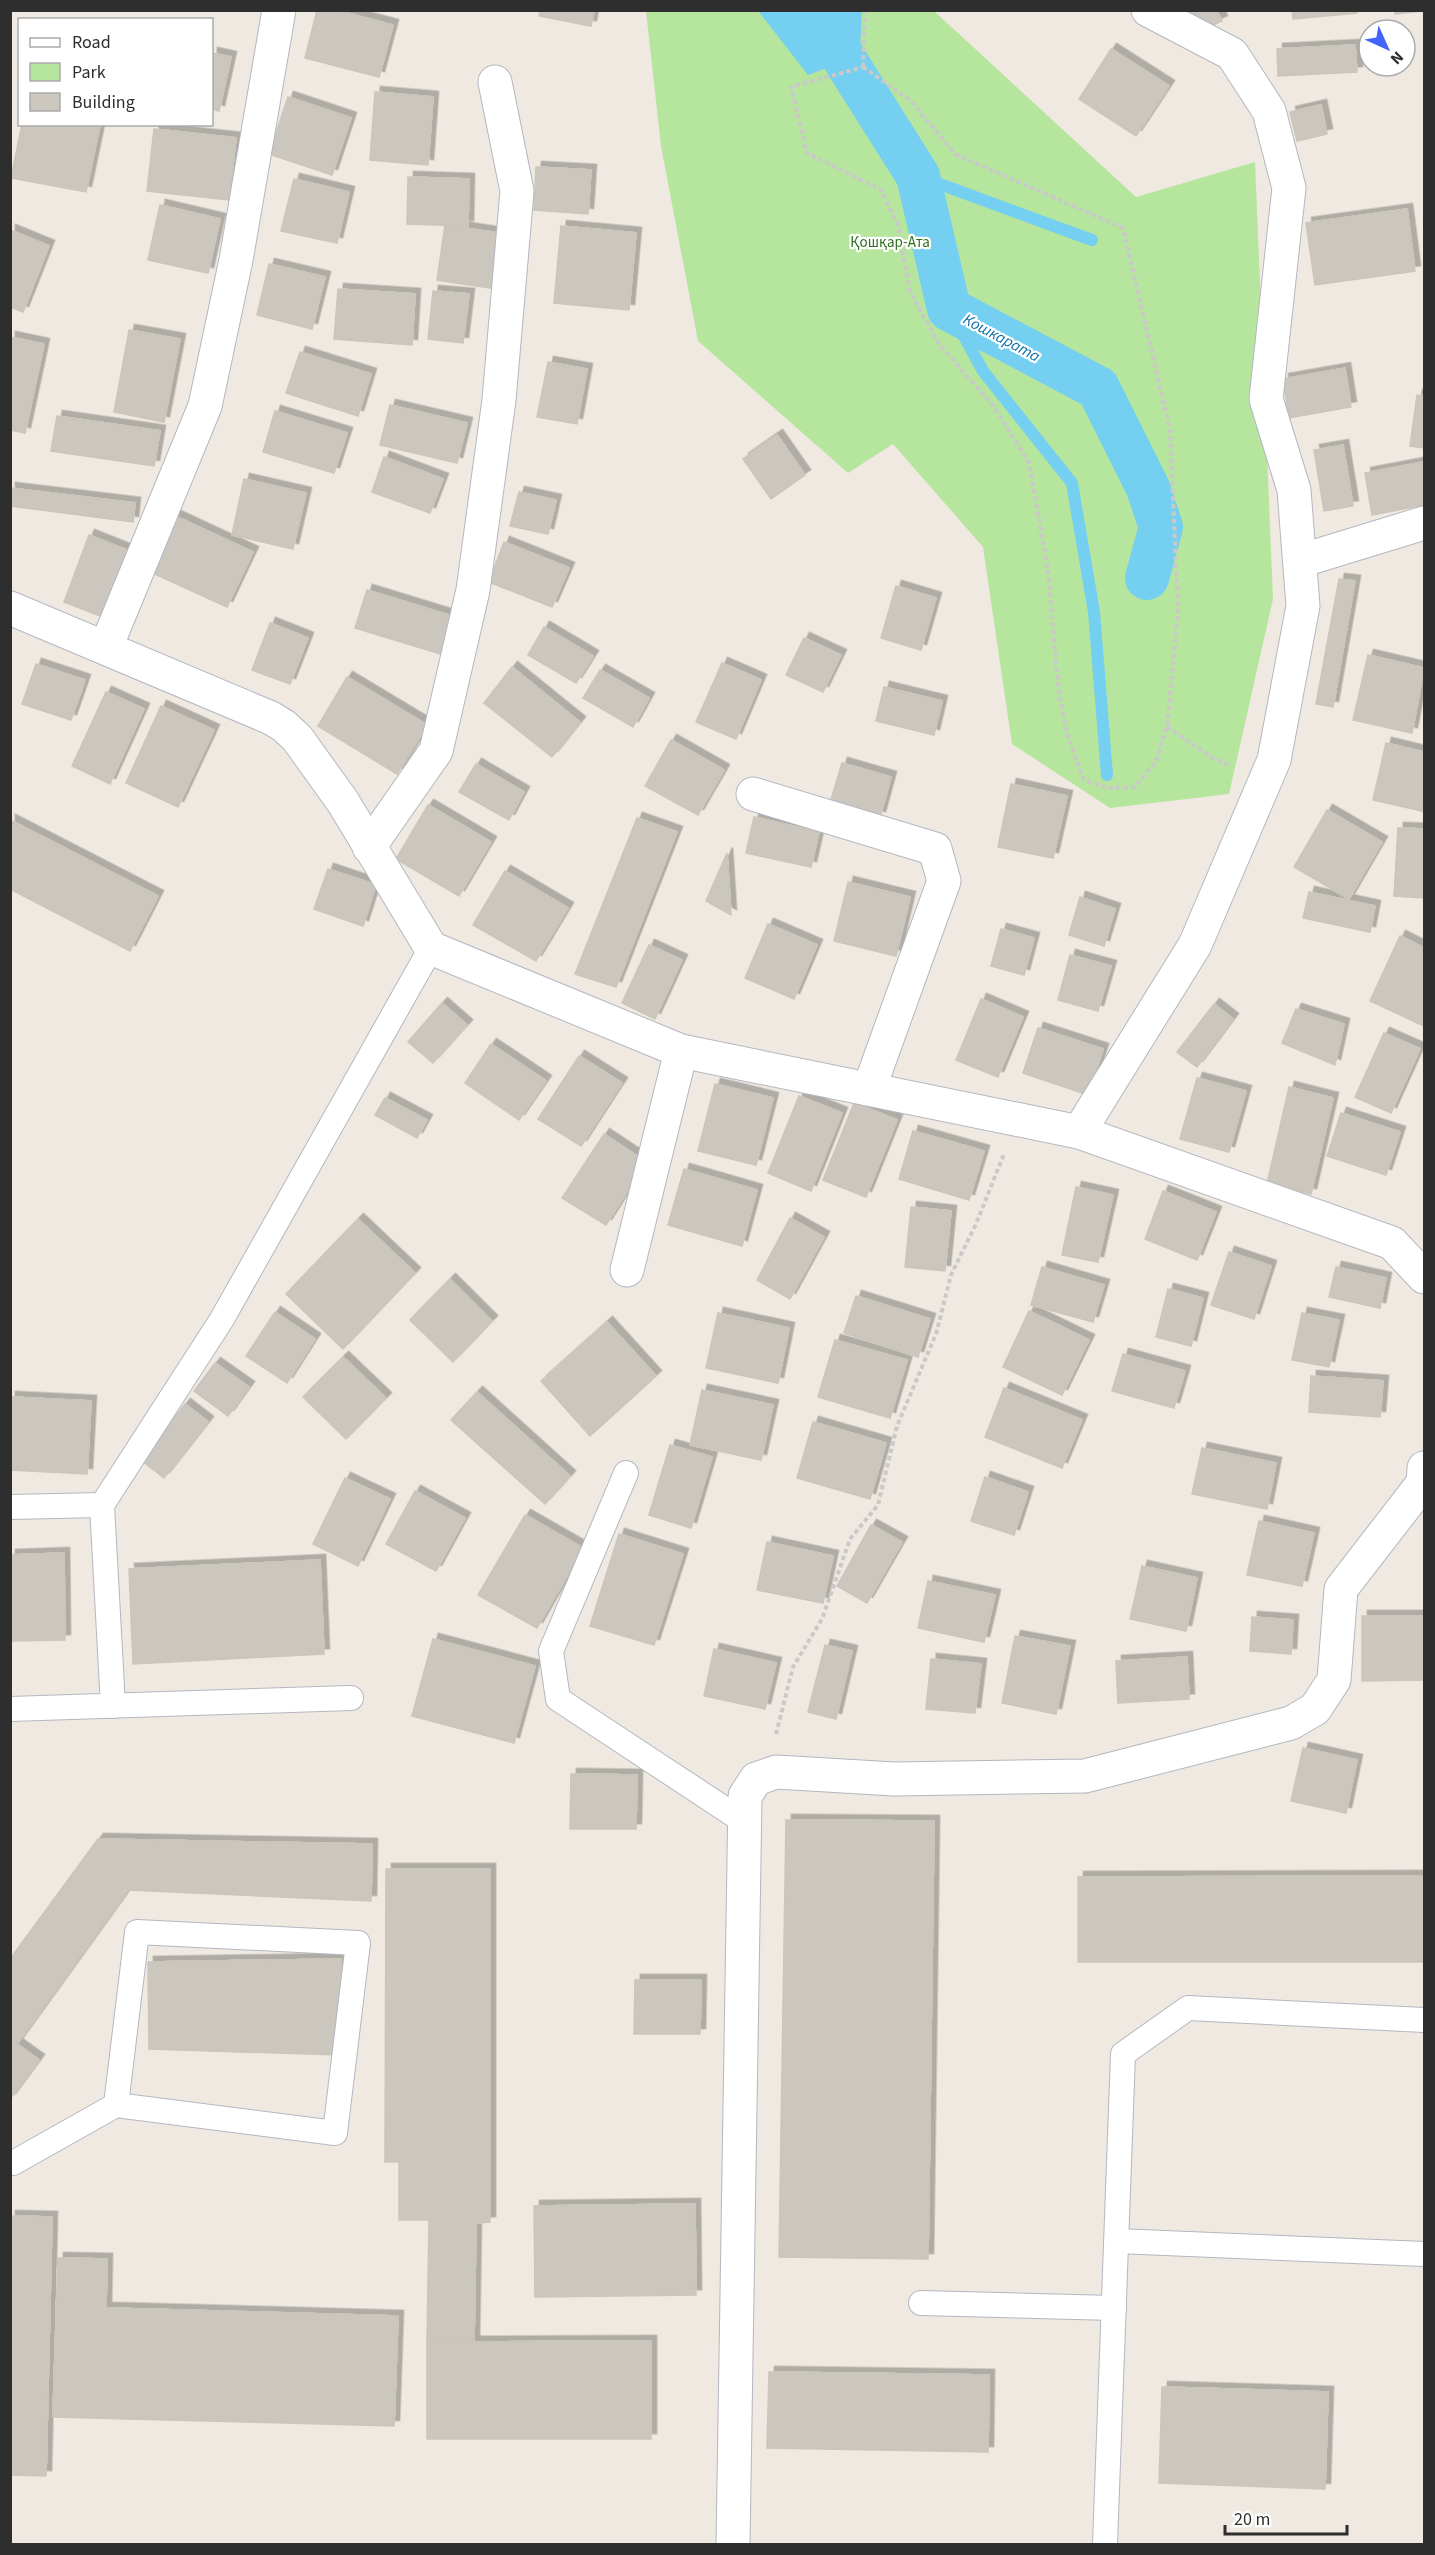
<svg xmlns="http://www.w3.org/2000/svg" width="1435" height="2555" font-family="'Source Sans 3',sans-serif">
<defs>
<filter id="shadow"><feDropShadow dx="5.5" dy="-5.5" stdDeviation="0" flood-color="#0004"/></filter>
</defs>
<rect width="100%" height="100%" fill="#efe9e1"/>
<polygon fill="#b6e59e" points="646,11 934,11 1136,197 1255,162 1273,599 1229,794 1110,808 1012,744 983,547 893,444 848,473 698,341 661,146"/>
<polygon fill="#75cff0" points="758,11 840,11 838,49 845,61 808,75"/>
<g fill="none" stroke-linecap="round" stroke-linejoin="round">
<g stroke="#75cff0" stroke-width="12">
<polyline points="918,176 1092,240"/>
<polyline points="949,309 983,371 1072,483 1094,612 1107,775"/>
</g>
<polyline stroke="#75cff0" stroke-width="44" points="840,10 838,49 918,176 949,309 1098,388 1148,488 1161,527 1147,578"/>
</g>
<g fill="#cbc7bf" stroke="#cbc5ba" stroke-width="1.5" filter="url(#shadow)">
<polygon points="317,10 335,10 393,25 379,77 305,58"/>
<polygon points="540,10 594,10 591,26 539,16"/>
<polygon points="1181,10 1216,10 1222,21 1198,32"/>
<polygon points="1292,10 1356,10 1357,13 1293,19"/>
<polygon points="1395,10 1423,10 1423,11 1395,14"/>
<polygon points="1355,45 1357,72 1278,76 1277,49"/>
<polygon points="1111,49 1169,86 1136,136 1079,99"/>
<polygon points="212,53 231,57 219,111 212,109"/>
<polygon points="375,92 433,97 428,165 370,160"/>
<polygon points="288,97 351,118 332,175 269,154"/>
<polygon points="1321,105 1327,134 1297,141 1290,112"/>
<polygon points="22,124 100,125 86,192 11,178"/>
<polygon points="154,129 236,138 229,200 147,191"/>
<polygon points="536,167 591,170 588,214 534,210"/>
<polygon points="408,177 469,179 468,226 407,224"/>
<polygon points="294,179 349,192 337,243 281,231"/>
<polygon points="160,205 220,219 208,273 148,260"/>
<polygon points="1407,209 1415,271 1315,285 1306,223"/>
<polygon points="445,225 504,234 496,289 437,280"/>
<polygon points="561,226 636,233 629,310 554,303"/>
<polygon points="10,230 49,246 23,312 10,307"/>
<polygon points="269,264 325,277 312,329 257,315"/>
<polygon points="338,289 415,294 412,345 334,339"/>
<polygon points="433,291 469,294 463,343 428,339"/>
<polygon points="129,330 180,339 164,422 114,412"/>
<polygon points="10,337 44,344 25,433 10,430"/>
<polygon points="300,352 371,374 358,416 286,393"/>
<polygon points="548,362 587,369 577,424 537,417"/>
<polygon points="1345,368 1351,407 1289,418 1283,379"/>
<polygon points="1417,395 1424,396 1424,448 1410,446"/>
<polygon points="390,405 467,423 457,463 380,445"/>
<polygon points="275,411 347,433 334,473 263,452"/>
<polygon points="57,416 160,431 154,466 51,451"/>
<polygon points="777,435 805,475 771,499 743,459"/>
<polygon points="1343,445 1353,506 1324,511 1314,450"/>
<polygon points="384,457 443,479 430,513 372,492"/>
<polygon points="1424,462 1424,505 1372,515 1365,473"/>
<polygon points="244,479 306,493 293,549 232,535"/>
<polygon points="10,488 135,503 133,522 10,506"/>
<polygon points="519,492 556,500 548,534 510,526"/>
<polygon points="175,516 253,552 227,607 150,572"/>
<polygon points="89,535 129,551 103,617 64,602"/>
<polygon points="504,542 569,568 552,607 489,582"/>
<polygon points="1339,579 1355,581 1333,707 1316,704"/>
<polygon points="896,586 936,598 921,650 881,638"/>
<polygon points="367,590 455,617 444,655 355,628"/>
<polygon points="270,623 308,638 290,684 252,670"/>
<polygon points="544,627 593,656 576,683 528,655"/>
<polygon points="804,638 841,655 823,692 786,675"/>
<polygon points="1368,655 1424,668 1412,733 1353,720"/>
<polygon points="722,663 761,680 736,739 696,722"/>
<polygon points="36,664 85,680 71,720 22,704"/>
<polygon points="512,667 580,722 552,757 484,703"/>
<polygon points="600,670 649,698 633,727 583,698"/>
<polygon points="347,677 427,725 397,774 318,726"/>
<polygon points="884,687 942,701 934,735 876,721"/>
<polygon points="106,692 144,709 110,784 72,766"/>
<polygon points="161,706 214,730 178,807 126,783"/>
<polygon points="671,740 724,770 698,815 645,786"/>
<polygon points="1386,743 1424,752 1424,800 1422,811 1373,800"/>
<polygon points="842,763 891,777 880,817 830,803"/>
<polygon points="476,764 524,792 509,820 459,792"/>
<polygon points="1011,784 1067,796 1053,858 998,847"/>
<polygon points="428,805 491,842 459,896 396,859"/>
<polygon points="1327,810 1382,842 1349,899 1294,867"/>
<polygon points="754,817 819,832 811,867 746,853"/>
<polygon points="637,818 677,832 616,987 575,974"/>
<polygon points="10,820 158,896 130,951 10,889"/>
<polygon points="1398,828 1424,829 1424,898 1394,896"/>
<polygon points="727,853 731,915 706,901"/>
<polygon points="328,869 376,885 363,926 314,909"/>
<polygon points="505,871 568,908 536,961 473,925"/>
<polygon points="848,882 910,897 896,956 834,941"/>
<polygon points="1309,892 1375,906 1370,932 1303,918"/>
<polygon points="1080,897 1115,909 1104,946 1069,935"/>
<polygon points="768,924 817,945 794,999 745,978"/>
<polygon points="1001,929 1034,938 1024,975 991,966"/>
<polygon points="1400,936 1424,948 1424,1026 1370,1001"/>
<polygon points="649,945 682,960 655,1019 622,1003"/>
<polygon points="1070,955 1111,966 1098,1011 1058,1000"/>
<polygon points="981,999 1023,1017 998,1077 956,1060"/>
<polygon points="442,1003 467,1025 433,1063 408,1042"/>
<polygon points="1214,1004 1233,1019 1197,1067 1177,1052"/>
<polygon points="1296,1009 1344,1024 1335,1065 1282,1043"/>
<polygon points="1038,1028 1103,1049 1088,1095 1023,1073"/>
<polygon points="1384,1033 1420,1049 1391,1113 1355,1097"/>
<polygon points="491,1044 546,1081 519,1120 465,1083"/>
<polygon points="579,1056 622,1083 581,1146 538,1119"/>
<polygon points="1197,1078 1246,1091 1229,1152 1180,1139"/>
<polygon points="715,1084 773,1098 756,1165 698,1151"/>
<polygon points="1289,1087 1333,1098 1311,1194 1267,1184"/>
<polygon points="799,1096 842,1113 811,1191 768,1173"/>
<polygon points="385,1098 427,1120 417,1138 375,1115"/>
<polygon points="854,1103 897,1120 866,1197 823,1180"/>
<polygon points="1341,1113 1400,1132 1386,1175 1327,1156"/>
<polygon points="913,1131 984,1151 969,1200 899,1179"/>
<polygon points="604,1134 646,1162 606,1225 562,1198"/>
<polygon points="684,1169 757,1190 742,1246 668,1225"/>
<polygon points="1076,1187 1113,1195 1098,1262 1062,1255"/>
<polygon points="1163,1191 1216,1212 1197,1260 1145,1239"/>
<polygon points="911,1207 951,1211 945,1271 905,1267"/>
<polygon points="790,1218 824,1237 790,1299 757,1280"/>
<polygon points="358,1219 415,1273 343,1349 286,1294"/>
<polygon points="1229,1252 1271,1266 1254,1319 1211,1305"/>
<polygon points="1042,1267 1104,1285 1093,1322 1031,1305"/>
<polygon points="1336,1267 1386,1278 1380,1308 1329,1297"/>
<polygon points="450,1279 492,1321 453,1362 410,1320"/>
<polygon points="1168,1289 1203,1298 1191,1346 1156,1337"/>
<polygon points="856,1296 930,1319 918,1357 844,1333"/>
<polygon points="1029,1311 1089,1340 1062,1395 1003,1367"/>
<polygon points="275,1312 315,1339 287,1383 246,1356"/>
<polygon points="718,1313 789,1328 778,1383 706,1368"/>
<polygon points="1302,1313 1339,1320 1329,1367 1292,1360"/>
<polygon points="607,1322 656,1376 590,1436 541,1381"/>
<polygon points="835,1340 907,1360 890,1418 818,1397"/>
<polygon points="1123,1354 1185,1371 1174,1408 1112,1391"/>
<polygon points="343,1357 386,1398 346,1439 303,1397"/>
<polygon points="215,1363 249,1387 228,1416 194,1391"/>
<polygon points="1311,1376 1383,1381 1380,1417 1309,1412"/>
<polygon points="1004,1388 1082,1420 1062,1468 985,1437"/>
<polygon points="702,1390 773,1405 761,1460 690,1445"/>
<polygon points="477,1392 570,1476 545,1504 451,1420"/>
<polygon points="10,1397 91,1401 87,1474 10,1470"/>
<polygon points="185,1404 208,1422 164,1478 141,1460"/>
<polygon points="813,1422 886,1443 870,1499 797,1478"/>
<polygon points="670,1445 712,1457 691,1528 649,1515"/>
<polygon points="1202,1448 1276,1463 1267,1509 1192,1494"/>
<polygon points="985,1477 1028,1492 1014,1535 971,1521"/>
<polygon points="345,1478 390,1499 358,1566 313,1544"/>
<polygon points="415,1491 465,1518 436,1571 386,1544"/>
<polygon points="525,1515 583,1548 537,1628 478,1595"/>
<polygon points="1259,1521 1314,1533 1302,1586 1247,1575"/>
<polygon points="871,1525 902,1542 867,1603 837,1586"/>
<polygon points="619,1534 683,1554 654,1645 590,1626"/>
<polygon points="767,1542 833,1556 823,1603 757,1590"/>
<polygon points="64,1553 65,1640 10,1641 10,1555"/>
<polygon points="320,1560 324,1654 133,1664 129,1569"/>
<polygon points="1142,1566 1197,1578 1186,1631 1130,1619"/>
<polygon points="928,1581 995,1595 984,1642 918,1628"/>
<polygon points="1362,1616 1424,1616 1424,1680 1362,1681"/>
<polygon points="1252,1617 1293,1620 1291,1654 1250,1651"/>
<polygon points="1015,1636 1070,1646 1056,1714 1002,1703"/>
<polygon points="433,1639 535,1666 514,1743 412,1716"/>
<polygon points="825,1645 852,1651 836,1719 808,1712"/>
<polygon points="714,1649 776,1663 765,1709 704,1696"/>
<polygon points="1187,1657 1189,1699 1118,1703 1116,1661"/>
<polygon points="931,1659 981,1664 975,1713 926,1709"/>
<polygon points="1303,1748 1357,1760 1346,1813 1291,1801"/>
<polygon points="571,1774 637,1775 636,1829 570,1829"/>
<polygon points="786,1820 934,1821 928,2259 779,2257"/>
<polygon points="98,1839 372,1844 371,1901 128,1890 17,2044 39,2060 10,2099 10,1959"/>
<polygon points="386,1869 490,1869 490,2222 476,2223 474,2342 427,2342 429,2220 399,2220 399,2162 385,2162"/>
<polygon points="1424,1876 1424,1962 1078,1962 1078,1877"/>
<polygon points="341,1959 339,2055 149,2049 148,1962"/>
<polygon points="635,1980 701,1980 700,2034 634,2034"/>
<polygon points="695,2204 696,2295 535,2297 534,2206"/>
<polygon points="10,2216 52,2217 46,2476 10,2475"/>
<polygon points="58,2258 107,2259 106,2308 398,2316 394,2426 53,2417"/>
<polygon points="651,2341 651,2439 427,2439 427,2342"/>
<polygon points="769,2372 989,2375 988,2452 767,2448"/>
<polygon points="1162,2387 1328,2392 1325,2489 1159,2483"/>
</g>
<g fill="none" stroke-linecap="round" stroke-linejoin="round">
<defs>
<g id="lane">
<polyline points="626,1473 551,1651 558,1699 743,1821"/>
<polyline points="102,1505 113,1706"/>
<polyline points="10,1507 102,1505 222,1319 431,948"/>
<polyline points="10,1709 351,1698"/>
<polyline points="10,2162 13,2163 116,2105 335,2133 358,1943 137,1932 116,2105"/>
<polyline points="1117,2241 1424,2254"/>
<polyline points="921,2303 1114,2308"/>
<polyline points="1105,2544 1123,2054 1188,2008 1424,2020"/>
</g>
<g id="street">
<polyline points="1300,561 1424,523"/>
<polyline points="10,608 271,718 284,726 297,738 343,802 431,948 681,1051 1079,1132 1392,1243 1424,1277"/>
<polyline points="106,647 205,406 236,260 279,10"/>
<polyline points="753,794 935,849 944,881 869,1089"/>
<polyline points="369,847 436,751 473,590 499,400 517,191 495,82"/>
<polyline points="1079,1132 1195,945 1274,760 1303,606 1294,490 1266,399 1289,188 1269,111 1232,54 1148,10"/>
<polyline points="627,1270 681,1051"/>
<polyline points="733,2544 745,1796 756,1779 776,1772 894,1779 1085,1776 1291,1723 1315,1709 1334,1680 1341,1589 1423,1483 1424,1468"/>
</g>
</defs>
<use href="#lane" stroke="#b4b7c1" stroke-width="26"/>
<use href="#street" stroke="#b4b7c1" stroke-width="35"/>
<g stroke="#c9c9c9" stroke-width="4" stroke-dasharray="4.5 3" stroke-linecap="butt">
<polygon points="863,67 910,100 955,154 1123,228 1170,430 1178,611 1167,727 1156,761 1135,787 1108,788 1084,780 1067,734 1058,687 1048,570 1029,463 994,407 939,344 910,292 898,225 881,190 807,153 791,87"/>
<polyline points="863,67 865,10"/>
<polyline points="1167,727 1213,758 1230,765"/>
<polyline points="776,1734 793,1667 822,1619 850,1539 878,1505 897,1426 936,1334 951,1275 976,1224 1004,1154"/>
</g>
<use href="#lane" stroke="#fff" stroke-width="24"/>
<use href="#street" stroke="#fff" stroke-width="33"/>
</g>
<g text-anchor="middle" stroke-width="4.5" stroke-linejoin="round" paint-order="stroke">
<g font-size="15" fill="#2c6e1b" stroke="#fff">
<text x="890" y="247">Қошқар-Ата</text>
</g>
<g font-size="16" font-style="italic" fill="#0d6fa3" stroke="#fff">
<text transform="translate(1002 337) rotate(28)" y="6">Кошкарата</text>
</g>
</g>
<rect width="1435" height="2555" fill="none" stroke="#2e2e2e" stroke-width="24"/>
<rect x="18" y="18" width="195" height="108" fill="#ffffff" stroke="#ababab" stroke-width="1.5"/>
<rect x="30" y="38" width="30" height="9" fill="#ffffff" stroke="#ababab" stroke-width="1.5"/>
<text x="72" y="48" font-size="18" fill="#2e2e2e">Road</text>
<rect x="30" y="63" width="30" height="18" fill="#b6e59e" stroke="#ababab" stroke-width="1.5"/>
<text x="72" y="78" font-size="18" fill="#2e2e2e">Park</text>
<rect x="30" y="93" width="30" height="18" fill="#cbc7bf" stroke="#ababab" stroke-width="1.5"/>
<text x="72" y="108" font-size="18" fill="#2e2e2e">Building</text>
<g transform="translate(1387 48) rotate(135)"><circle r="28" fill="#ffffff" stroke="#ababab" stroke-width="1.5"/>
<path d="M0-4.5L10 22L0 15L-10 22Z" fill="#4264fb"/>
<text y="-9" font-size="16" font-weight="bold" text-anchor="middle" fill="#2e2e2e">N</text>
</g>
<path d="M1225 2525v9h122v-9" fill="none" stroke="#2e2e2e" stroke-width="3"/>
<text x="1234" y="2525" font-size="18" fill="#2e2e2e" stroke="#ffffff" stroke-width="4.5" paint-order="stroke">20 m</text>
</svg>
